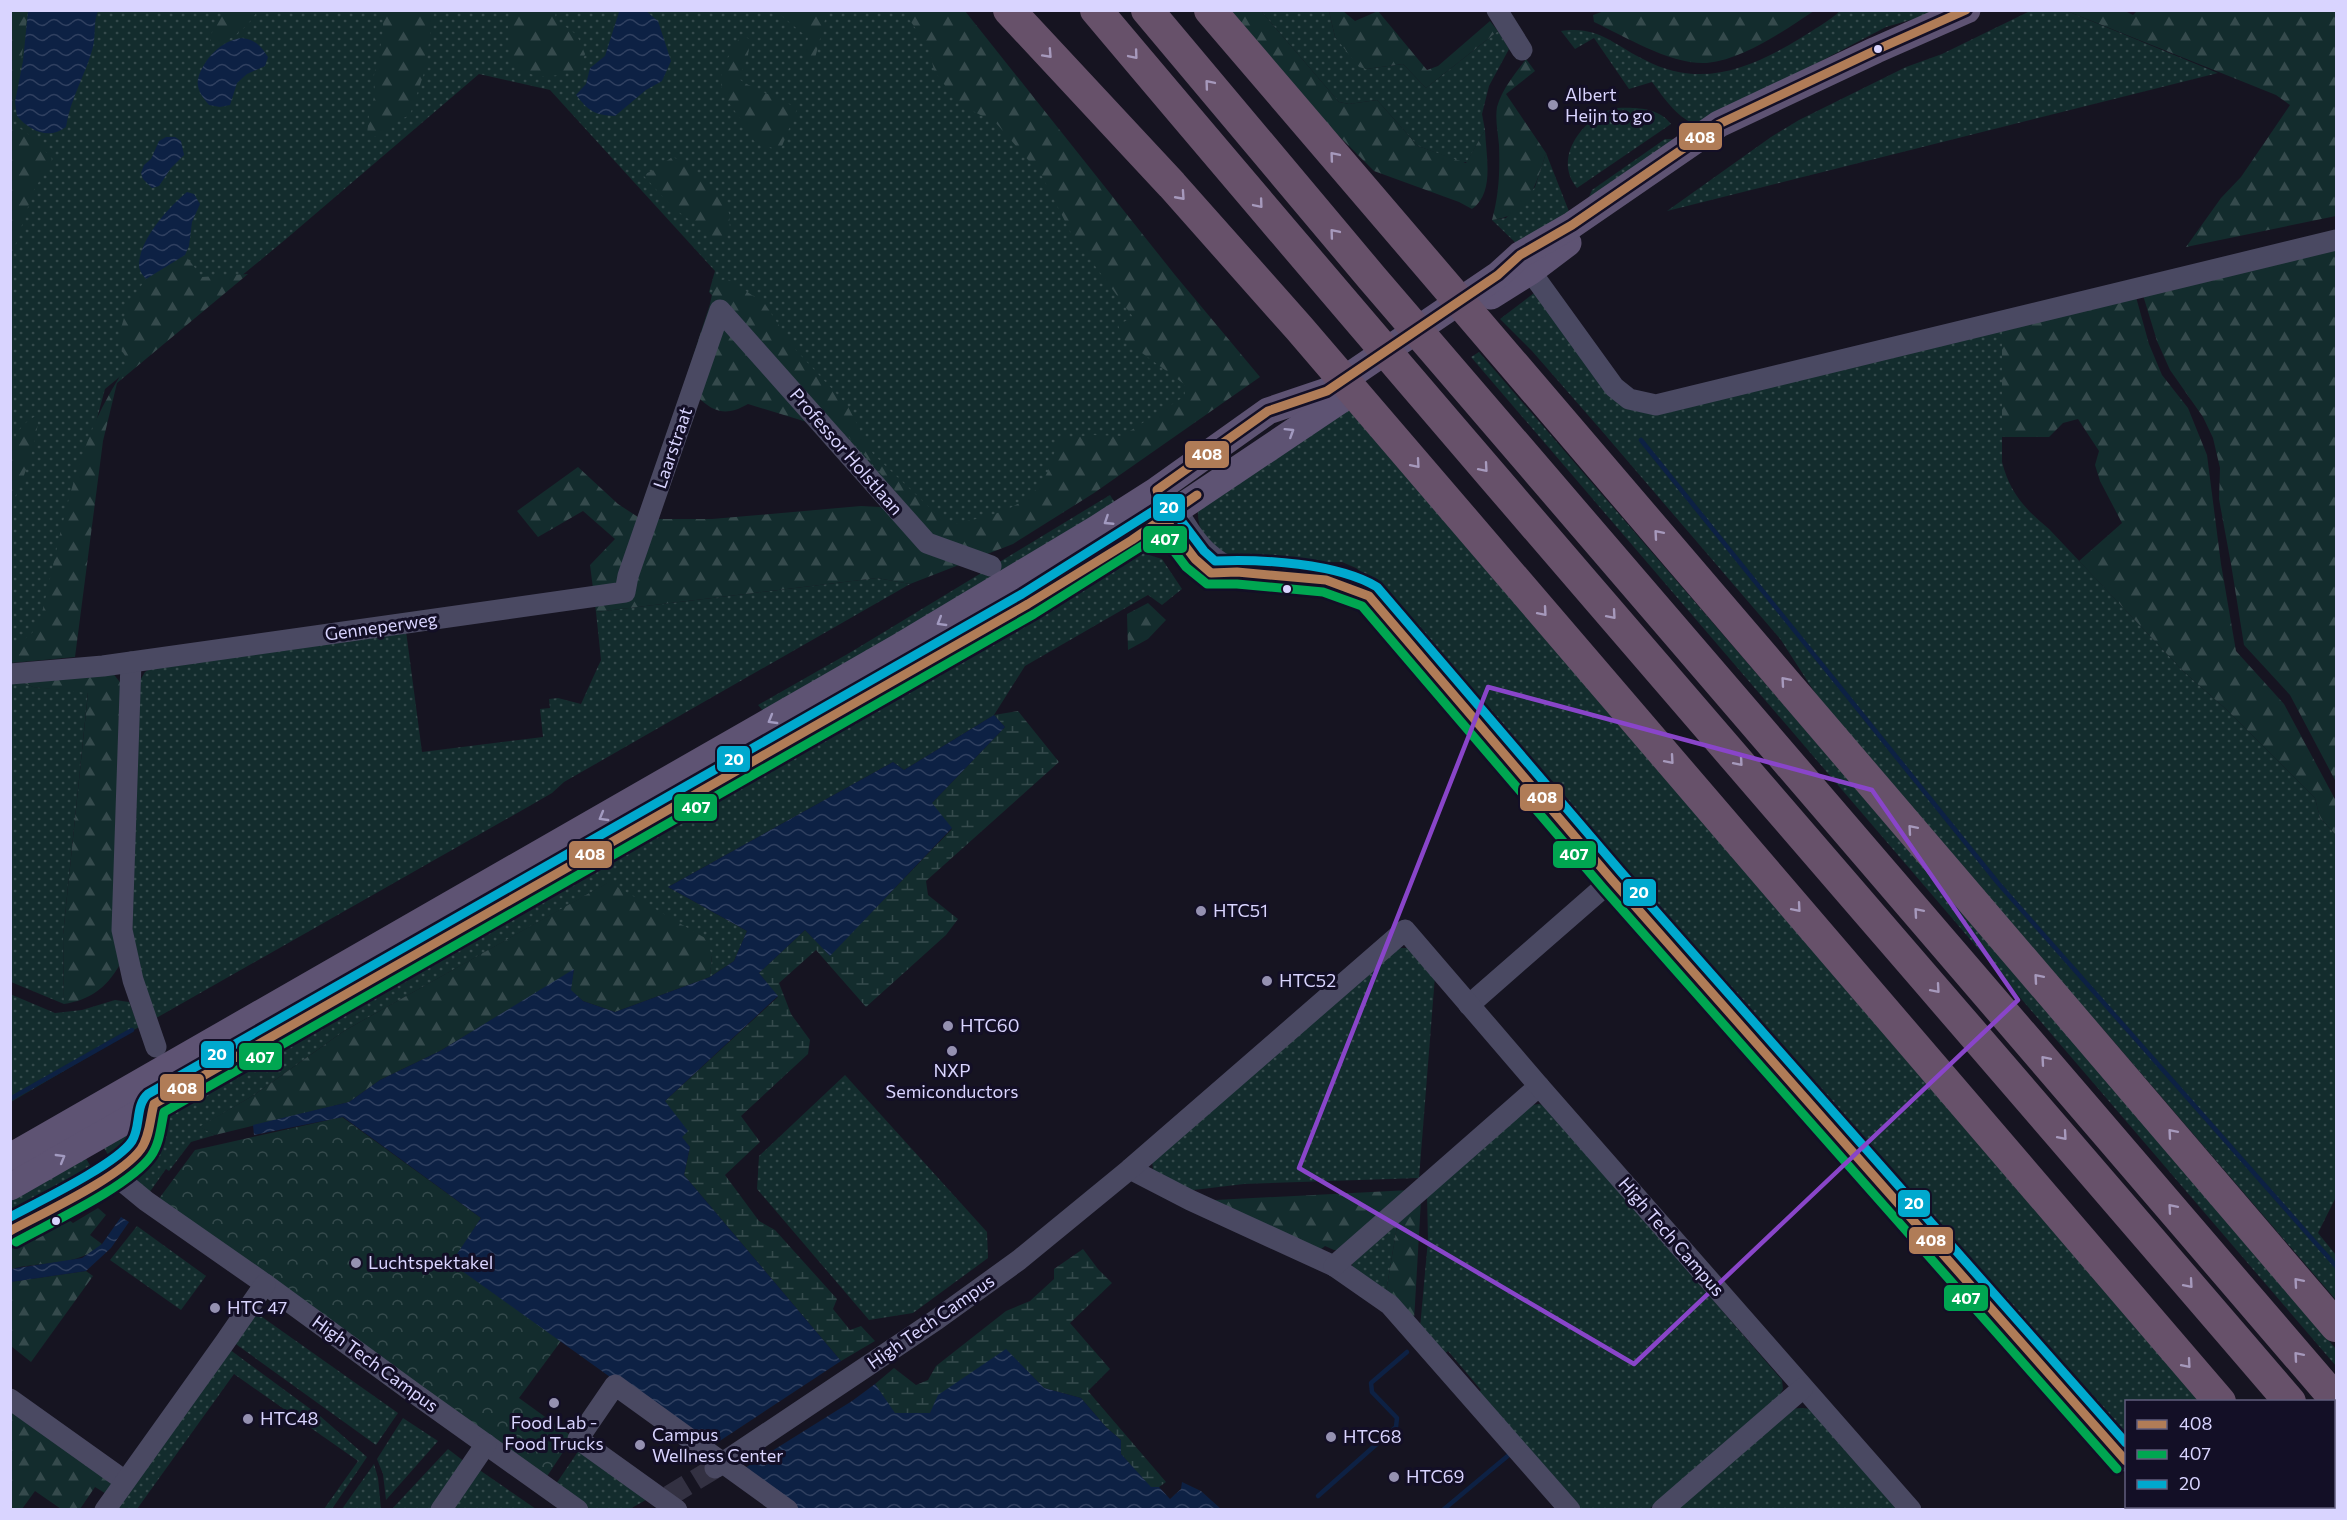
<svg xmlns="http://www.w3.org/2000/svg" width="2347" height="1520" font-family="Commissioner,sans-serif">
<defs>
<pattern id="grass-dots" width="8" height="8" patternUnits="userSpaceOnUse" patternTransform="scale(1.5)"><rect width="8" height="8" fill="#132c2d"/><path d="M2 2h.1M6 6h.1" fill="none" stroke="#354a4c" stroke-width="1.8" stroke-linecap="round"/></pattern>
<pattern id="forest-firs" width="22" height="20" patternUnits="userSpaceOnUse" patternTransform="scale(1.5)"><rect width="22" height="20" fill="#132c2d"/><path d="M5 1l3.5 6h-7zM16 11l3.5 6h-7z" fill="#354a4c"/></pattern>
<pattern id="wetland-marsh" width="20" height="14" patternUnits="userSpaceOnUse" patternTransform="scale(1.5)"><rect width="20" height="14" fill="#132c2d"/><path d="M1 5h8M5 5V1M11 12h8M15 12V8" fill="none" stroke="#354a4c"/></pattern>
<pattern id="park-crowns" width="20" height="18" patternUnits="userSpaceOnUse" patternTransform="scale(1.5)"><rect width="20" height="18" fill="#132c2d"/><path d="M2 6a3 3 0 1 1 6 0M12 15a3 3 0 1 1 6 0" fill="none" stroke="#354a4c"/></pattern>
<pattern id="water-waves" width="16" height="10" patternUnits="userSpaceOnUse" patternTransform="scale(1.5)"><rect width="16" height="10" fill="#0d2144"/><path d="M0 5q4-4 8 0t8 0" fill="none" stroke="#304060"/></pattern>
</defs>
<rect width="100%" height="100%" fill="#161421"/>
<g fill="url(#grass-dots)">
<polygon points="14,11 947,11 1244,373 1089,485 928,536 709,292 715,271 550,90 479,74 286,239 105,389 32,659 11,658 10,31"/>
<polygon points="1261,11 1329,11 1335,37 1366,69 1403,64 1426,88 1498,31 1509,49 1489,86 1482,114 1485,130 1467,162 1461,162 1418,146 1377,100 1349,104 1339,102"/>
<path d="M1840 11H1941L1886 27 1699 125C1679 121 1664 98 1652 82L1629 89 1594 38 1575 49 1561 31C1598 25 1614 45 1645 60 1700 89 1750 69 1799 39 1813 30 1828 22 1840 11Z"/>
<polygon points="2030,11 2067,11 2218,73 1667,211 1771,137 1799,120 1906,67 1942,54"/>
<path d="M1617 108C1636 107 1659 108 1671 124L1577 188C1551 157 1585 115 1617 108Z"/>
<polygon points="1665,139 1678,139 1587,202 1592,190"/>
<polygon points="1546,153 1570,214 1522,249 1492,220 1506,218 1535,187"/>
<path d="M1538 290 1627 403 2002 327V462C2010 493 2025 509 2049 529L2184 672 2227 710 2315 798 2320 818 2336 835V1197L2318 1233 2336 1255V1300L2103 1029 2017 936 1819 699 1781 640 1601 430 1532 351 1500 319Z"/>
<polygon points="1479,352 1840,770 2336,1349 2336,1366 1471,357"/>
<path d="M1345 400 2202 1401 2126 1402V1446L1369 578 1356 568 1342 562C1319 562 1235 561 1219 552 1203 543 1197 525 1198 508Z"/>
<polygon points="1110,495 1117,506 765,713 758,705 851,652"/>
<path d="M1143 546 1149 555 1162 559 1182 589 1162 605 1148 595 1025 666 994 715 904 770 893 762 668 887 747 931 734 961 710 977 712 955 608 883 344 1031 254 1095 200 1127 215 1135 191 1142 169 1171 166 1169 149 1193 133 1177C136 1162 145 1160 151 1148 159 1135 162 1120 171 1107L1002 635Z"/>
<polygon points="877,578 910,584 564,782 552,793 533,804 151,1021 130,941 139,682 145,672 153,667 406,631 422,752 543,737 540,709 550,708 549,699 558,698 581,704 601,660 596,612"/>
<polygon points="10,682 22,682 33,687 88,692 63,935 64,1004 11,982"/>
<polygon points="1396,948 1410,948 1435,976 1419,1178 1244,1184 1185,1191 1153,1170 1152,1160"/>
<polygon points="10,994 55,1013 82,1010 115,1000 129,1002 139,1027 11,1102"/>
<polygon points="845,1075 987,1232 988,1258 913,1313 869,1320 757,1189 759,1156"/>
<polygon points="1540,1104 1547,1108 1782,1380 1783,1389 1778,1398 1649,1509 1580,1509 1477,1394 1481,1390 1448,1351 1443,1355 1420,1328 1428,1240 1427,1195 1530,1105"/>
<polygon points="145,1121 136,1145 113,1164 102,1144"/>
<polygon points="84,1155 95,1174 11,1223 10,1196"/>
<polygon points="1398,1220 1386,1292 1353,1271 1352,1264"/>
<polygon points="137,1226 206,1276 181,1310 110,1260"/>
<polygon points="255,1312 398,1413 376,1445 233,1342"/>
<polygon points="229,1349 320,1416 367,1457 332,1509 324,1509 358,1461 234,1374 137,1509 114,1510"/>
<polygon points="1801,1408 1814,1409 1899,1510 1674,1510 1789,1409"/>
<polygon points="403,1418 438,1441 386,1500 383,1474 377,1459"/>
<polygon points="581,1447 651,1497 630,1509 590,1509 556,1484"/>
<polygon points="448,1449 465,1462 430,1509 391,1510"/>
<polygon points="374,1464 378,1478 381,1509 342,1509"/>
<polygon points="478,1469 536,1509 449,1510"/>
</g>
<g fill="url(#forest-firs)">
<path d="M1607 10H1814V11C1783 31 1745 59 1707 63 1671 65 1626 37 1594 22L1593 15Z"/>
<polygon points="11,11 28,11 15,106 11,117"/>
<path d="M224 11H257C250 25 227 47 210 43V36Z"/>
<polygon points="384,11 434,11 424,73 410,115 393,123 379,136 367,137 369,114 375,94 374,75 382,39"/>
<path d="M509 11H556L555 19 577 35 585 54 580 69C552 78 534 81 510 63L508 30Z"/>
<polygon points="776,11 825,11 826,16 814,62 803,57 808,38"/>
<path d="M903 11H965L1175 275 1260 377 1094 493 1013 544 910 584 877 578 596 612 590 565 615 539 583 511 538 537 517 511 578 467 618 504 641 519H712L861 506 880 507 917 526 921 520 846 434 748 404C717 422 706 404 684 384L710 304 715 281 728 279 765 304 793 347 847 405 873 454 948 525C986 517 1030 511 1048 471 1052 461 1055 450 1059 439L1093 435 1122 436 1185 396 1184 384 1123 339 1118 325 1133 317 1072 235 1042 176 996 123 959 104 934 71 929 47Z"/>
<path d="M1230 11H1261L1339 102 1349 104 1377 100 1418 146 1466 163 1485 130C1486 156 1495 193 1472 209L1459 202 1374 171 1329 126Z"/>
<polygon points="1329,11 1343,11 1355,21 1378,11 1427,70 1438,66 1490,21 1498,31 1426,88 1403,64 1366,69 1359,67 1335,37"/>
<polygon points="2137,11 2336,11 2336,216 2186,247 2221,198 2241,177 2290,105 2276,95 2067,11 2125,11 2133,15"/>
<path d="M742 34 750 40 748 55 739 79C757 92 779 96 797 109L780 151 754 141C746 123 731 109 723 92 715 74 733 49 742 34Z"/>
<path d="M1526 59 1535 71 1506 94 1546 153C1536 184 1529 216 1492 220 1499 194 1500 172 1499 145 1498 133 1495 120 1497 107 1502 89 1515 74 1526 59Z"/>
<polygon points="11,122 35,139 52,159 33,192 11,258"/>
<polygon points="672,157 686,162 722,197 729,213 730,230 719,241 673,208 643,175 656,169"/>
<polygon points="2336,248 2336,782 2290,695 2244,645 2231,564 2219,499 2220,468 2213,438 2203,417 2170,370 2157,341 2142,292"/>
<path d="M185 255 202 277 248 274 117 383 103 441 75 657 11 663 10 647 31 635 41 617C56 557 66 493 90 435 100 409 114 385 129 362L122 351 119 335 128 304 146 279Z"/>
<polygon points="2136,297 2149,344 2162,375 2188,408 2207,455 2221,564 2236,651 2284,704 2336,801 2336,835 2320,818 2315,798 2227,710 2184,672 2079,561 2122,523 2100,481 2095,465 2099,451 2078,419 2063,423 2049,437 2002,437 2002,327"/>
<path d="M38 415C39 438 22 485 11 505 10 474 3 430 38 415Z"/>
<polygon points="1148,603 1166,620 1148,639 1128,650 1127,614"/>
<path d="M112 672 123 686 119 966C106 988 90 1000 64 1004L63 935 88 693 33 687 22 682Z"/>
<polygon points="609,882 705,938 712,955 710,977 615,1012 583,1001 570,990 574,970 440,1051 380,1080 349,1102 215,1135 199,1127 254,1095 344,1031"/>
<polygon points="1410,1190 1342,1250 1334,1250 1325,1246 1315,1254 1211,1203 1215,1200"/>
<polygon points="1421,1200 1414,1321 1386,1292 1398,1220"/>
<path d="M98 1208 106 1215 90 1235 102 1244C79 1267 40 1261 11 1269V1248L65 1217 73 1223Z"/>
<polygon points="86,1271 93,1276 31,1362 11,1346 10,1282"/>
<polygon points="10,1406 115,1483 108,1495 95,1487 80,1509 61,1509 35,1491 22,1509 11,1509"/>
</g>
<g fill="url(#wetland-marsh)">
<polygon points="1018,711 1059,762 926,881 928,895 958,919 946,935 866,1007 816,950 779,983 791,1014 810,1040 808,1054 741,1116 760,1142 725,1175 759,1221 775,1230 837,1299 833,1309 850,1330 861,1326 875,1341 841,1361 684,1175 690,1147 681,1137 665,1101 778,997 759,973 805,930 830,955 952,829 931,804 1005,727 994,715"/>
<polygon points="1083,1249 1098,1269 1112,1283 1070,1323 1110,1369 1088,1391 1166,1482 1159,1487 1151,1488 1121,1454 1121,1440 1106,1427 1081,1398 1044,1388 1006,1350 930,1413 895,1414 875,1384 894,1368 916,1385 928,1380 936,1366 1006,1311 1030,1301 1054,1279 1054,1269"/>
</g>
<polygon fill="url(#park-crowns)" points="342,1117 481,1218 452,1263 561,1341 519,1398 573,1437 544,1481 158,1200 195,1150"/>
<g fill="url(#water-waves)">
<path d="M621 10 646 11 658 21 671 61 662 81 646 90 615 116C594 115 589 111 576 95L586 84 590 68 605 56 619 12Z"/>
<path d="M28 11H98C93 23 96 35 93 47 86 74 70 99 66 127 49 140 30 131 17 116L15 102 23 61Z"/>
<path d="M242 38C256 40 261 46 268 57L265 66 247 74 237 83 230 105 220 107 209 105C203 98 196 89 198 79 204 58 222 40 242 38Z"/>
<polygon points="166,137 175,137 181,141 184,155 171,168 159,186 152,188 143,179 141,173 144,165 151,159 159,141"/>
<path d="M187 192 194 194 200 204 192 222 189 246 185 255 146 279C143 276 140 271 139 267 138 240 169 207 187 192Z"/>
<polygon points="994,715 1005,727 932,803 952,828 830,956 805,930 759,973 778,996 665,1101 688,1131 682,1137 690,1147 684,1175 841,1361 709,1448 451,1263 481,1218 343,1117 254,1135 253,1125 349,1102 380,1080 440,1051 574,969 571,990 583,1001 615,1012 710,977 734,961 747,931 668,887 893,762 904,770"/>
<polygon points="121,1217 129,1222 111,1248 86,1271 11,1282 11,1269 82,1258 102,1244"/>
<polygon points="1006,1349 1044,1388 1081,1398 1106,1427 1121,1440 1121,1454 1151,1487 1159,1487 1170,1499 1181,1489 1182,1482 1201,1491 1221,1509 794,1509 740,1471 852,1401 875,1384 895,1413 930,1413 938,1395"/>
</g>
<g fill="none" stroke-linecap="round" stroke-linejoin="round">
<g stroke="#0d2144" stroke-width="4.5">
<polyline points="1641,440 1998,883 2336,1266"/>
<polyline points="10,1099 132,1030"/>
<polyline points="1318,1496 1396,1427 1397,1418 1372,1392 1371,1383 1407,1352"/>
<polyline points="1443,1510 1510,1454"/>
</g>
<polyline stroke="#333142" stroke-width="21" stroke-dasharray="21 10" stroke-linecap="butt" points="669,1496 715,1468"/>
<g stroke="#4a4962" stroke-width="21">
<polyline points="1497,10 1522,50"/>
<polyline points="1523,261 1614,387 1629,399 1656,405 2336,240"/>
<polyline points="1157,490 1164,518 1195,559 1211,573 1237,572 1326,580 1369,596 1612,880 2126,1461"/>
<path d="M1168 501C1181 513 1187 530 1199 543 1208 555 1224 565 1237 572"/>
<polyline points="131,662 122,930 133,980 156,1047"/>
<polyline points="10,674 103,666 625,592 628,576 720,310 927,543 991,566"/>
<polyline points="1469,1005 1612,880"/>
<polyline points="1130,1169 1190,1200 1334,1266 1390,1305 1570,1510"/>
<polyline points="112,1173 146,1201 265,1284 414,1393 578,1510"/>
<path d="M10 1231C35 1217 130 1169 141 1149 149 1137 150 1118 154 1104L150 1098"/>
<polyline points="1334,1266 1539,1086"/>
<polyline points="10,1399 125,1481"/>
<polyline points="715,1468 936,1320 1019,1260 1130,1169 1405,930 1539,1086 1911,1510"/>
<polyline points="2167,1506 2170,1510"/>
<polyline points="105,1510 225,1342 265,1284"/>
<polyline points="441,1510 486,1444"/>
<polyline points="677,1510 578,1439 615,1385 788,1510"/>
<polyline points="1662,1510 1803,1388"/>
</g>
<g stroke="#5e5373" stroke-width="27">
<polyline points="1491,296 1531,271 1568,243"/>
<polyline points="10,1157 899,647 1096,529 1157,490 1268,411 1327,391 1498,275 1520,255 1572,225 1719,124 1876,50 1967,10"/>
<polyline points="10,1187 1028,604 1132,540 1351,393"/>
</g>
<g stroke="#67516a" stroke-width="32">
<polyline points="1009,10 1172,185 1299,328 2220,1402"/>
<path d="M1096 10C1490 478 1892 938 2290 1402"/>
<polyline points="1147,10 1372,278 2336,1400"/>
<polyline points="1210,10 2336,1326"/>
<polyline points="2334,1452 2336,1456"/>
<polyline points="2306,1506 2308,1510"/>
</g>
<defs>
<g id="bus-1">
<polyline points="1966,10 1876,50 1719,124 1572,225 1520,255 1498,275 1327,391 1268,411 1157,490 1164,518 1195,559 1211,573 1237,572 1326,580 1369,596 1612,880 2126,1461"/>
<path d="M10 1231C43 1213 121 1177 141 1149 150 1136 150 1118 154 1104L1028 604 1132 540 1197 495"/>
</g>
<path id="bus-2" d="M16 1242C50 1223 130 1186 151 1156 160 1143 161 1126 164 1112L1034 614 1161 534 1186 567 1207 584H1237L1323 592 1362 606 1603 888 2117 1469"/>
<path id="bus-3" d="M10 1217C38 1202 117 1164 132 1141 141 1127 135 1105 148 1094L1022 594 1158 508 1166 506 1173 510 1204 551 1215 561C1261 559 1338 563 1377 587L1621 872 2126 1443"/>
</defs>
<use href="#bus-1" stroke="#130f26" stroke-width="14"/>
<use href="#bus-2" stroke="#130f26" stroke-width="14"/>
<use href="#bus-3" stroke="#130f26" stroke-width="14"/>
<use href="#bus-1" stroke="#b07c57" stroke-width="9"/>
<use href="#bus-2" stroke="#00a651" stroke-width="9"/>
<use href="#bus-3" stroke="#00a9ce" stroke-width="9"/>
</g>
<defs><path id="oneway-chevron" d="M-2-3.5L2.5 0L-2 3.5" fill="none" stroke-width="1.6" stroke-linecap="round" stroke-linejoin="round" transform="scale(1.5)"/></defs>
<g stroke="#a699bc">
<use href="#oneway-chevron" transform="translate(1048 54) rotate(47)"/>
<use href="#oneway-chevron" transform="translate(1134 55) rotate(50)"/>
<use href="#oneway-chevron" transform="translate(1209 84) rotate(-130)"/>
<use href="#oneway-chevron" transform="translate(1334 156) rotate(-130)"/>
<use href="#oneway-chevron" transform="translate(1181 196) rotate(48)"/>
<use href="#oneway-chevron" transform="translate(1259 204) rotate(50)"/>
<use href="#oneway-chevron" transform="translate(1334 233) rotate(-130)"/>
<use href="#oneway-chevron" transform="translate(1416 464) rotate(49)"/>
<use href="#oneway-chevron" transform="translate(1484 468) rotate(49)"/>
<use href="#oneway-chevron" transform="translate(1658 534) rotate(-131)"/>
<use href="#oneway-chevron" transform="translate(1543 612) rotate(49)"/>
<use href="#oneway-chevron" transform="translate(1612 615) rotate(49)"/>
<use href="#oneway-chevron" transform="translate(1785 681) rotate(-131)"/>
<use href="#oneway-chevron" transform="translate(1670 760) rotate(49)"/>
<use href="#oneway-chevron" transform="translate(1739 762) rotate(49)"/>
<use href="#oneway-chevron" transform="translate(1912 829) rotate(-131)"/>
<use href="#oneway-chevron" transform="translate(1797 908) rotate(49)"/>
<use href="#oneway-chevron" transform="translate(1918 912) rotate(-131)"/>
<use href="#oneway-chevron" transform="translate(2038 978) rotate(-131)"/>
<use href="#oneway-chevron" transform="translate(1936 989) rotate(49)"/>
<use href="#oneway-chevron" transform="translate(2045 1060) rotate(-131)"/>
<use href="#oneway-chevron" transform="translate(2172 1133) rotate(-131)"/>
<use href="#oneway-chevron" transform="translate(2063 1136) rotate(49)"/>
<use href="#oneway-chevron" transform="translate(2172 1208) rotate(-131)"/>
<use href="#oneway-chevron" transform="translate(2298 1282) rotate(-131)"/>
<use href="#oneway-chevron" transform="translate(2189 1284) rotate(49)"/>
<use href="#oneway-chevron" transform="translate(2298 1356) rotate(-131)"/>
<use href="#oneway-chevron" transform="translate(2187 1364) rotate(49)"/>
</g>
<g stroke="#a29ac0">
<use href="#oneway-chevron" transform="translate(1290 432) rotate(-32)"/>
<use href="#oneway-chevron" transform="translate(1108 521) rotate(147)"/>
<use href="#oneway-chevron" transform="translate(941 622) rotate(149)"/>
<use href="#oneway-chevron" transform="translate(772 720) rotate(150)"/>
<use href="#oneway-chevron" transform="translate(603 817) rotate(150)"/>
<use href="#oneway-chevron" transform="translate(61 1158) rotate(-30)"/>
</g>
<path fill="none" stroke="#8945c9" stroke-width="4.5" stroke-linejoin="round" d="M1488 687 1872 790 2018 1000 1634 1364 1299 1168Z"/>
<g fill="#d9d4ff" stroke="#130f26" stroke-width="2">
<circle cx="1878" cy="49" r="5"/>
<circle cx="1287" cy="589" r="5"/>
<circle cx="56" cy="1221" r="5"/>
</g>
<g fill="#9591b1" stroke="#130f26" stroke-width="2">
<circle cx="1553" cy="105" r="6"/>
<circle cx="1201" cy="911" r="6"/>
<circle cx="1267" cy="981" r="6"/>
<circle cx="948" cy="1026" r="6"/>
<circle cx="952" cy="1051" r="6"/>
<circle cx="356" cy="1263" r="6"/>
<circle cx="215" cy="1308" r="6"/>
<circle cx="554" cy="1403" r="6"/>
<circle cx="248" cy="1419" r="6"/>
<circle cx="1331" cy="1437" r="6"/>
<circle cx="640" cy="1445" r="6"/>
<circle cx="1394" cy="1477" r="6"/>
</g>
<g text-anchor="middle" stroke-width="6" stroke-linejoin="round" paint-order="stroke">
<g font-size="18" fill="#d9d4ff" stroke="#130f26" text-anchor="start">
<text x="1565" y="101">Albert<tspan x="1565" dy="21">Heijn to go</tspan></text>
<text x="1213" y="917">HTC51</text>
<text x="1279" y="987">HTC52</text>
<text x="960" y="1032">HTC60</text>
<text x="952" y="1077" text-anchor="middle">NXP<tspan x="952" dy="21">Semiconductors</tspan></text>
<text x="368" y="1269">Luchtspektakel</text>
<text x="227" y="1314">HTC 47</text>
<text x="260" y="1425">HTC48</text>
<text x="554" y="1429" text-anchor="middle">Food Lab -<tspan x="554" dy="21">Food Trucks</tspan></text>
<text x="652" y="1441">Campus<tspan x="652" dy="21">Wellness Center</tspan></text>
<text x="1343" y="1443">HTC68</text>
<text x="1406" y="1483">HTC69</text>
</g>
<g font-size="18" fill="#d9d4ff" stroke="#130f26">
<text transform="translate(673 448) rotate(-71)" y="6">Laarstraat</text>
<text transform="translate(846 452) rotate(49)" y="6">Professor Holstlaan</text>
<text transform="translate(381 627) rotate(-8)" y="6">Genneperweg</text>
<text transform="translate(1671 1237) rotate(49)" y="6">High Tech Campus</text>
<text transform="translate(931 1322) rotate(-35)" y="6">High Tech Campus</text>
<text transform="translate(375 1364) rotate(36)" y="6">High Tech Campus</text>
</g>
</g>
<g stroke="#130f26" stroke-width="2">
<rect x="1678" y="122" width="45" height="29" rx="6" fill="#b07c57"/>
<rect x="1184" y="440" width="46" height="29" rx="6" fill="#b07c57"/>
<rect x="1152" y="493" width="34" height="29" rx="6" fill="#00a9ce"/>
<rect x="1142" y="525" width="46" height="29" rx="6" fill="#00a651"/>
<rect x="716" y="745" width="35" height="28" rx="6" fill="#00a9ce"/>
<rect x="1519" y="783" width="45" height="29" rx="6" fill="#b07c57"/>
<rect x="673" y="793" width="45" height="29" rx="6" fill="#00a651"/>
<rect x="568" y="840" width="45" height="29" rx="6" fill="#b07c57"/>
<rect x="1552" y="840" width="45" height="29" rx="6" fill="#00a651"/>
<rect x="1622" y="878" width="35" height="29" rx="6" fill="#00a9ce"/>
<rect x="200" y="1040" width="35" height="29" rx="6" fill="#00a9ce"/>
<rect x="238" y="1042" width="45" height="29" rx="6" fill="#00a651"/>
<rect x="159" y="1073" width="46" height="29" rx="6" fill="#b07c57"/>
<rect x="1897" y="1189" width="34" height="29" rx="6" fill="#00a9ce"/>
<rect x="1908" y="1226" width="46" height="29" rx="6" fill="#b07c57"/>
<rect x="1943" y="1284" width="46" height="28" rx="6" fill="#00a651"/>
</g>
<g font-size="16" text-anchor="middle" font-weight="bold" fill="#fff">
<text x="1700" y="143">408</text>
<text x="1207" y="460">408</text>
<text x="1169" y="513">20</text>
<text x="1165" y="545">407</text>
<text x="734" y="765">20</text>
<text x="1542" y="803">408</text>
<text x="696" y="813">407</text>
<text x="590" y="860">408</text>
<text x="1574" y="860">407</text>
<text x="1639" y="898">20</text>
<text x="217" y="1060">20</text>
<text x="260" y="1063">407</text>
<text x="182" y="1094">408</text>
<text x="1914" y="1209">20</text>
<text x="1931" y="1246">408</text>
<text x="1966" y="1304">407</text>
</g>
<rect width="2347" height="1520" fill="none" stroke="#d9d4ff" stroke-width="24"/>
<rect x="2125" y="1400" width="210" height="108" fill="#130f26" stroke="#625e7d" stroke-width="1.5"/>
<rect x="2137" y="1420" width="30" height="9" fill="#b07c57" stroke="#625e7d" stroke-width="1.5"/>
<text x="2179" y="1430" font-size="18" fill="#d9d4ff">408</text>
<rect x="2137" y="1450" width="30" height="9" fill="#00a651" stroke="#625e7d" stroke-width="1.5"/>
<text x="2179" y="1460" font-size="18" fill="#d9d4ff">407</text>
<rect x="2137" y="1480" width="30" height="9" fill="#00a9ce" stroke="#625e7d" stroke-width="1.5"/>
<text x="2179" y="1490" font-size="18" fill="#d9d4ff">20</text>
</svg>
